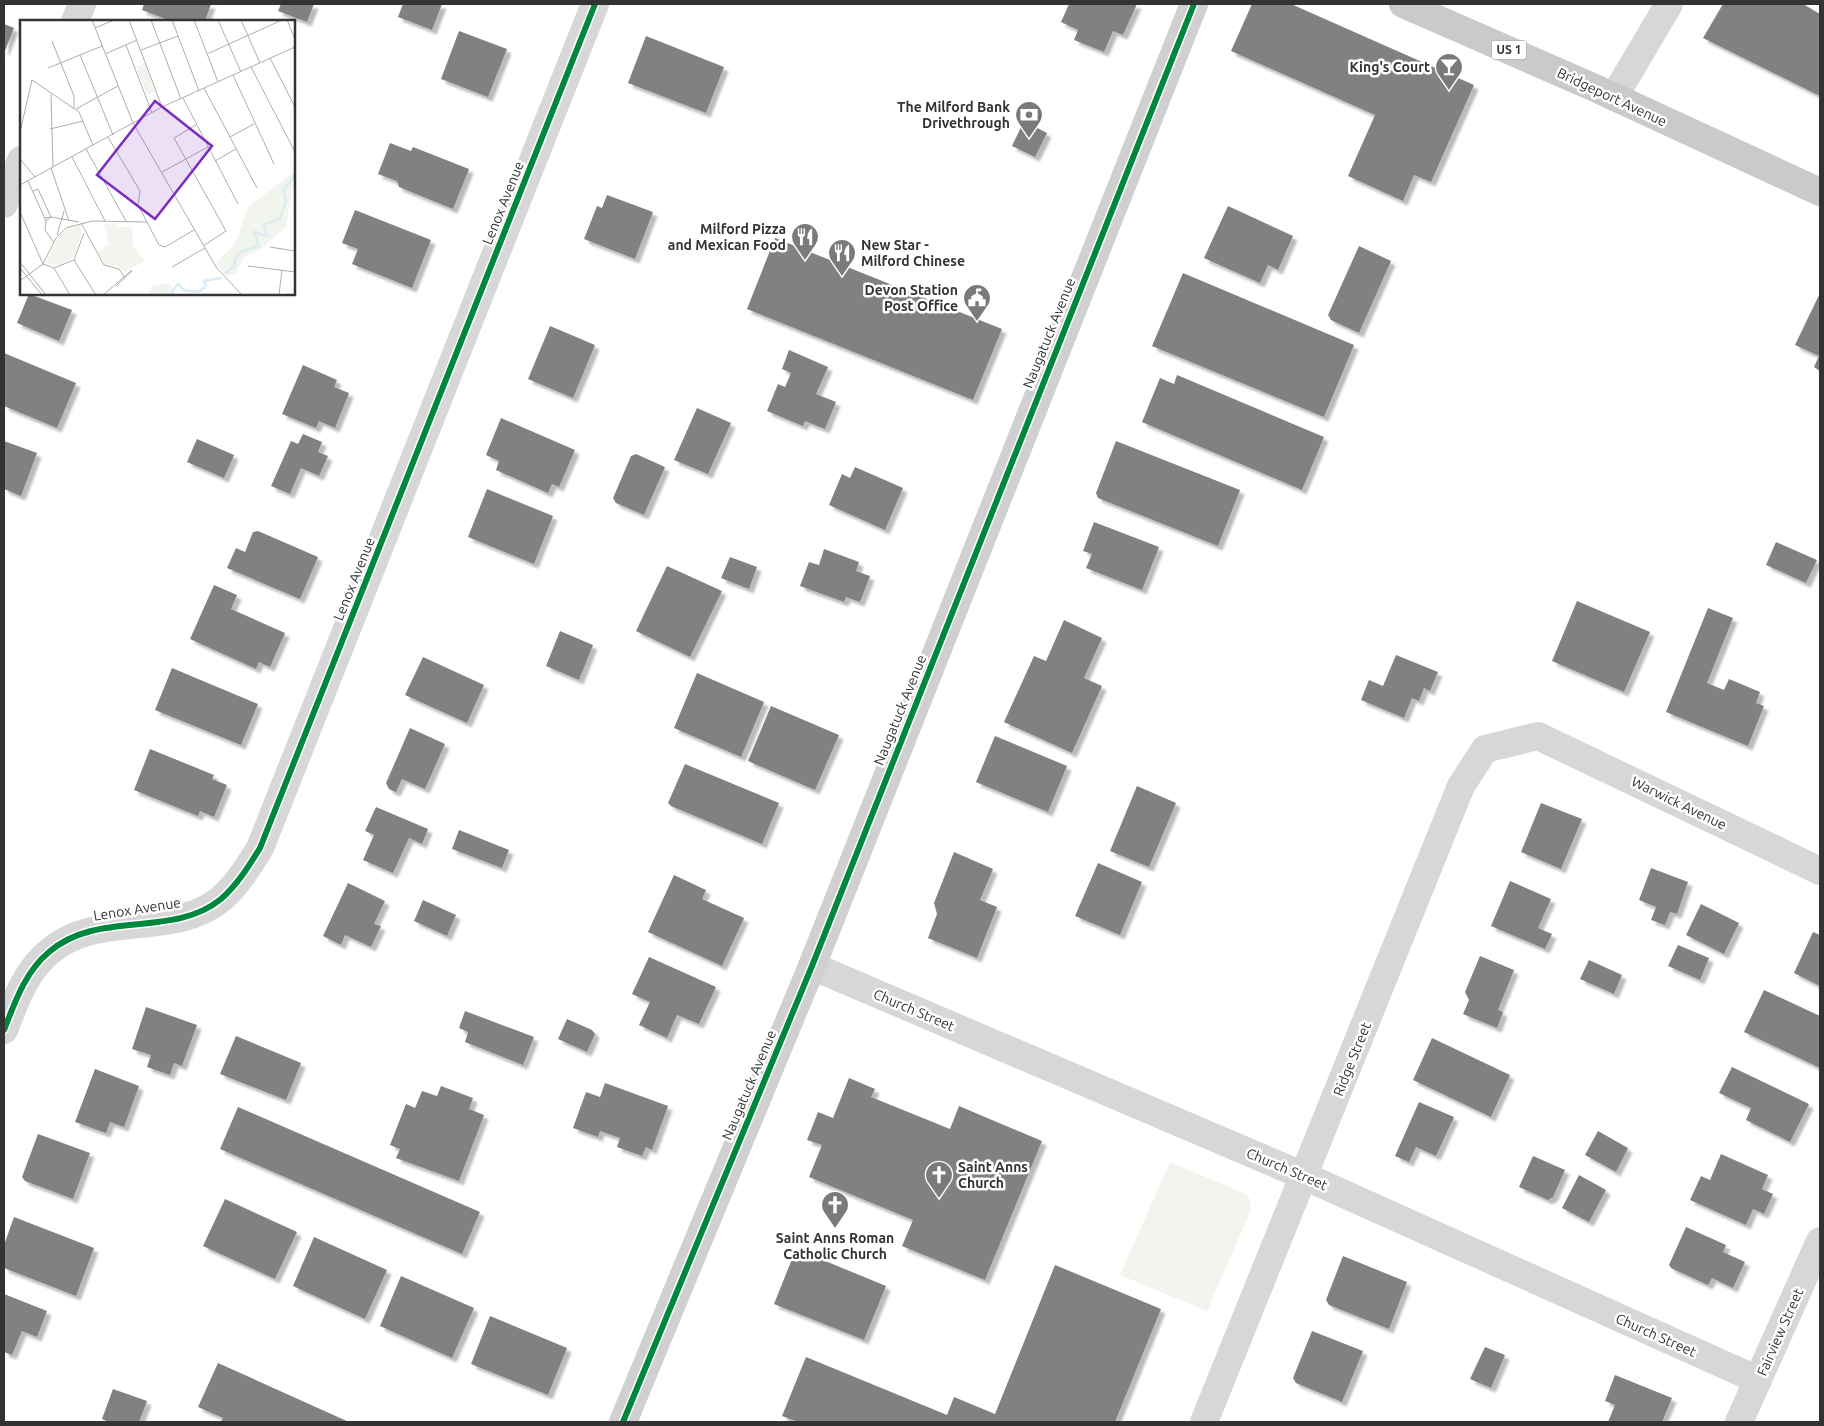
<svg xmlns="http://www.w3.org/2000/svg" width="1824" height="1426" font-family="Ubuntu,sans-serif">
<defs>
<filter id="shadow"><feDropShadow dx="4.5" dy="4.5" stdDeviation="1" flood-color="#0004"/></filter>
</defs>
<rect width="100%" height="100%" fill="#fff"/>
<polygon fill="#f1f5ed" points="1170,1162 1246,1194 1250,1200 1251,1210 1207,1311 1120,1275"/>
<g fill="#818181" filter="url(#shadow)">
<polygon points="144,4 211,4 205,21 171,21 142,10"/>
<polygon points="281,4 314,4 307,22 278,11"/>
<polygon points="403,4 442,4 432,30 398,17"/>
<polygon points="1069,4 1137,4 1123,35 1113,31 1104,52 1074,40 1078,30 1061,22"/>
<polygon points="1252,4 1291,4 1474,85 1431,182 1414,175 1403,201 1348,176 1375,115 1231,51"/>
<polygon points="1723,4 1803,4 1820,14 1820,96 1703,38"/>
<polygon points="4,24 14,28 4,53"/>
<polygon points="459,31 507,49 488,97 441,79"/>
<polygon points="646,36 724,67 706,113 628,83"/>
<polygon points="1024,121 1047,133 1035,157 1012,146"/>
<polygon points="390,143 411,151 413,147 469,169 453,209 399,187 397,181 378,174"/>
<polygon points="607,195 653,212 635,259 584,239 597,206 602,208"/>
<polygon points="1228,206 1293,236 1278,270 1268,265 1260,283 1204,258"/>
<polygon points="355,210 431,240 412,288 352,264 358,249 342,243"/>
<polygon points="775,238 1002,329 973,400 747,309"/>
<polygon points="1359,246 1391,261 1359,333 1331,320 1328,315"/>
<polygon points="1183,273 1354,345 1324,417 1152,346"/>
<polygon points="1820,293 1820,371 1814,367 1819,356 1795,345"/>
<polygon points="29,294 72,310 59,341 17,323"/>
<polygon points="550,326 595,345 573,398 528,379"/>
<polygon points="789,350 828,367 816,394 836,402 825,429 805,421 803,426 767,411 778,384 785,387 791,373 782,369"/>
<polygon points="4,353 76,383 57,428 4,406"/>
<polygon points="303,365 337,380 334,387 349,393 335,428 319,421 316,428 282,414"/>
<polygon points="1177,375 1324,437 1302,490 1142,422 1160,378 1174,384"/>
<polygon points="697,408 731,423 708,474 674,460"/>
<polygon points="501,418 575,450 559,487 552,484 548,493 496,470 499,461 486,455"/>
<polygon points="303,434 322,442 318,452 328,456 319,476 301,468 290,494 271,486 291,441 298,444"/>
<polygon points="197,439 234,455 224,478 187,462"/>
<polygon points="4,441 37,453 21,496 4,489"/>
<polygon points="1116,441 1240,490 1218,546 1098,498 1096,493"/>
<polygon points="636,454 665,467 644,515 616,503 613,498 631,456"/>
<polygon points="855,467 903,488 885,530 829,505 842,474 850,478"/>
<polygon points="487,489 553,516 534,564 468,537"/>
<polygon points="1094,522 1159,547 1142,590 1086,568 1092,554 1083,551"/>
<polygon points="258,531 318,557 300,599 227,568 236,548 245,552 253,532"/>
<polygon points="1776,542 1817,560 1806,583 1766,565"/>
<polygon points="824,549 859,562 856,571 870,576 860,602 846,597 844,602 800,586 809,562 819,565"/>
<polygon points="730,557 757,567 749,589 721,578"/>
<polygon points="667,566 722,591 690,657 636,631"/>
<polygon points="214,585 237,595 231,609 285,633 270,667 259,662 256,669 190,639"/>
<polygon points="1577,601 1650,632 1624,692 1552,661"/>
<polygon points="1708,608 1733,618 1707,683 1724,690 1729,679 1760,692 1756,703 1764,706 1748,746 1666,712"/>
<polygon points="1064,620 1102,638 1084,678 1102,686 1072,753 1004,722 1034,656 1046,661"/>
<polygon points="560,631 593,645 579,680 546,666"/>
<polygon points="1396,655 1438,672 1430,691 1424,688 1419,701 1412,698 1404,718 1361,700 1369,680 1383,686"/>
<polygon points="423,657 484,685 467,723 405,695"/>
<polygon points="172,668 258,704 241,745 155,710"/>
<polygon points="697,673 764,702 741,757 674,728"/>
<polygon points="771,706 839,735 815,790 748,761"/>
<polygon points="410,728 445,744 425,789 402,779 396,792 389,789 386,783"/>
<polygon points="995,736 1067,766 1048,812 976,782"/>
<polygon points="150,749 214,775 212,779 227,785 214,817 200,811 198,816 134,790"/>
<polygon points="685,764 779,803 762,844 671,806 668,803"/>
<polygon points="1137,786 1176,803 1149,867 1110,851"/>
<polygon points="1541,803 1582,819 1561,869 1521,852"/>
<polygon points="376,807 428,829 422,844 409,838 393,873 363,860 374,835 365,831"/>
<polygon points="459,830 509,850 502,868 452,849"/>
<polygon points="954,852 993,869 980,900 997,907 977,958 928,938 937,914 934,903"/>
<polygon points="1098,863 1142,882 1120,935 1075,916"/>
<polygon points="1651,868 1688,882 1677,914 1670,912 1665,925 1651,920 1656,907 1639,900"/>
<polygon points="674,875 706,890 702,899 744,918 722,966 648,932"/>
<polygon points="1510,881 1551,899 1538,928 1552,934 1545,949 1491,926"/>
<polygon points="348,883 385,901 374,924 381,926 371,947 345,935 341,945 323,936"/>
<polygon points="423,900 456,915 447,936 414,921"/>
<polygon points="1701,904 1739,923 1724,954 1686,935"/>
<polygon points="1813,932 1820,935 1820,986 1794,973"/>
<polygon points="1678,945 1709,958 1700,980 1668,966"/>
<polygon points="1480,956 1514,970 1498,1010 1503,1012 1497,1028 1463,1014 1469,1000 1465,992"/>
<polygon points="649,957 716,987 699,1024 677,1015 667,1038 639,1025 650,1002 632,994"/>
<polygon points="1589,960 1622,975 1614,994 1580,979"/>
<polygon points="1764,990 1820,1016 1820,1068 1744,1032"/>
<polygon points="146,1007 197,1025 182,1066 174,1063 170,1075 147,1067 151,1055 132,1049"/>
<polygon points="465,1011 534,1037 523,1065 465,1042 468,1032 459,1028"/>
<polygon points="567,1019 592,1030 595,1034 587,1052 558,1039"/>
<polygon points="236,1036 301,1063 286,1100 220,1074"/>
<polygon points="1432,1038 1510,1075 1491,1117 1413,1080"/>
<polygon points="1732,1067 1809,1104 1790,1142 1746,1120 1751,1108 1719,1093"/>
<polygon points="95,1069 139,1086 124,1127 110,1122 106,1133 75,1122"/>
<polygon points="849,1078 875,1089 871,1097 950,1129 959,1106 1042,1141 985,1280 902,1246 913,1220 809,1177 822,1145 807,1140 818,1112 833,1118"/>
<polygon points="605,1083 668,1106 652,1150 646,1147 642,1156 617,1147 620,1138 600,1131 598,1137 573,1128 586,1092 600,1097"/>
<polygon points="441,1086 473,1098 469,1109 484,1115 459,1181 396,1158 400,1149 390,1145 406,1104 415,1108 422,1091 437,1096"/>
<polygon points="1419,1102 1454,1117 1436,1156 1416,1147 1409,1162 1395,1156"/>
<polygon points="238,1107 480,1212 462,1254 220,1149"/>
<polygon points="1598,1131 1628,1148 1616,1172 1585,1155"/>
<polygon points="38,1134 90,1153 73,1199 25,1181 22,1177"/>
<polygon points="1721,1154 1768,1175 1762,1189 1773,1194 1764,1214 1753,1209 1746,1225 1690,1200 1701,1176 1710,1180"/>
<polygon points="1533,1156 1565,1170 1553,1197 1548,1200 1519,1187"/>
<polygon points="1579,1175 1606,1190 1589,1222 1562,1208"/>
<polygon points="225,1199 297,1232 275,1279 203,1246"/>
<polygon points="14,1217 94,1248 76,1296 4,1268 4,1245"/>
<polygon points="1686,1227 1726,1245 1723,1252 1745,1262 1733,1288 1712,1278 1708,1285 1671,1268 1669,1265"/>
<polygon points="314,1237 387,1270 365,1319 293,1286"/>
<polygon points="796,1249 886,1286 864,1340 774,1304"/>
<polygon points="1343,1256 1407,1282 1389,1329 1329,1305 1326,1300"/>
<polygon points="1055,1265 1161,1309 1115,1422 798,1422 782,1416 806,1357 947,1415 954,1397 995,1414"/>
<polygon points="401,1276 474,1308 452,1358 380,1326"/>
<polygon points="4,1294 47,1311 37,1337 22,1331 12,1355 4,1352"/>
<polygon points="490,1316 567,1348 548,1395 471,1364"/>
<polygon points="1312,1331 1363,1351 1342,1402 1296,1383 1293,1378"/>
<polygon points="1485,1347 1505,1355 1491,1388 1470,1379"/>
<polygon points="218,1363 349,1422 221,1422 223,1418 198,1407"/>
<polygon points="1615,1375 1672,1398 1662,1422 1608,1422 1615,1405 1605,1401"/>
<polygon points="113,1389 147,1401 139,1422 109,1422 102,1419"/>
</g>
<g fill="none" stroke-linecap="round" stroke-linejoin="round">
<g stroke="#d7d7d7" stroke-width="28">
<polyline points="75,21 82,4"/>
<polyline points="1614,97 1669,4"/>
<polyline points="4,204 21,160"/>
<polyline points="812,966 1304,1176 1758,1380"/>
<path d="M4 1030C15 1002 25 972 49 952 99 909 172 939 221 899 237 885 249 866 260 848L595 4"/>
<polyline points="1204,1422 1461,786 1485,749 1538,736 1820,871"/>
<polyline points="1739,1422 1820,1241"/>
</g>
<polyline stroke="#d0d0d0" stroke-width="28" points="623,1422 812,966 1194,4"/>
<polyline stroke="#cacaca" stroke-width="28" points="1403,4 1595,88 1820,192"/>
<defs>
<g id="cycleway">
<path d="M4 1030C15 1002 25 972 49 952 99 909 172 939 221 899 237 885 249 866 260 848L595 4"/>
<polyline points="623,1422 812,966 1194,4"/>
</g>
</defs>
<use href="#cycleway" stroke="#fff" stroke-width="9"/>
<use href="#cycleway" stroke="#00873e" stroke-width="6"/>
</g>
<defs>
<symbol id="bar-pin" viewBox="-11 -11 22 30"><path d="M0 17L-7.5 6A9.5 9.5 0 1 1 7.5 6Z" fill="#7a7a7a" stroke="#fff"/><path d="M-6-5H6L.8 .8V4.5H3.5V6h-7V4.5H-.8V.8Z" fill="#fff"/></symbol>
<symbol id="bank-pin" viewBox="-11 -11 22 30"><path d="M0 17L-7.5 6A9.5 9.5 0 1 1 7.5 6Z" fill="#7a7a7a" stroke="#fff"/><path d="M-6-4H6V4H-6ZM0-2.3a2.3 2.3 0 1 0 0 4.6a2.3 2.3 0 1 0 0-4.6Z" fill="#fff"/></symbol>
<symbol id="restaurant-pin" viewBox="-11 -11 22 30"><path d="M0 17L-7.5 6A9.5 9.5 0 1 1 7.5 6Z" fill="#7a7a7a" stroke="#fff"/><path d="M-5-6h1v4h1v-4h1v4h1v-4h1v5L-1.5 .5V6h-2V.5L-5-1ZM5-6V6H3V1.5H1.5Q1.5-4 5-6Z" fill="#fff"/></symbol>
<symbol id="civic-pin" viewBox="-11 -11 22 30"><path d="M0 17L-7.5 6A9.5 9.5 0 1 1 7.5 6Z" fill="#7a7a7a" stroke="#fff"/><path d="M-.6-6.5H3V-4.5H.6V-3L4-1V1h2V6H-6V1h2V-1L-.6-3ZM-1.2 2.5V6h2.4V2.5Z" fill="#fff"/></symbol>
<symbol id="church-pin" viewBox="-11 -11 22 30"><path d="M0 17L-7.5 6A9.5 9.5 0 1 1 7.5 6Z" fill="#7a7a7a" stroke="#fff"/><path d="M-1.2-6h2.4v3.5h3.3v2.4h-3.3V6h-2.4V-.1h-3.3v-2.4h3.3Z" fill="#fff"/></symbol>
</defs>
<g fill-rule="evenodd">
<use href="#bar-pin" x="1433" y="51" width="32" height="43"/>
<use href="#bank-pin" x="1013" y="99" width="32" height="43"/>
<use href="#restaurant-pin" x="789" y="221" width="32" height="43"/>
<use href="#restaurant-pin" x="826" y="237" width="32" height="43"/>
<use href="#civic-pin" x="961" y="282" width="32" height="43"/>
<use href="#church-pin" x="923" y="1159" width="32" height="43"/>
<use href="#church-pin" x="819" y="1189" width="32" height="43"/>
</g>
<g text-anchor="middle" stroke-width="5" stroke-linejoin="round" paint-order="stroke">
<rect fill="#fff" stroke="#707070" stroke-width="1" x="1491.5" y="40.5" width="35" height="19" rx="4"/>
<g font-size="12" font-weight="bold" fill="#333">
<text x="1509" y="54">US 1</text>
</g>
<g font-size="14" font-weight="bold" fill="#333" stroke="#fff" text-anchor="end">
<text x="1430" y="72">King's Court</text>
<text x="1010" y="112">The Milford Bank<tspan x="1010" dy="16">Drivethrough</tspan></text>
<text x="786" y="234">Milford Pizza<tspan x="786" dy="16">and Mexican Food</tspan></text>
<text x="861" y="250" text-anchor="start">New Star -<tspan x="861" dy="16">Milford Chinese</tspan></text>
<text x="958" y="295">Devon Station<tspan x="958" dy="16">Post Office</tspan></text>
<text x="958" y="1172" text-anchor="start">Saint Anns<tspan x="958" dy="16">Church</tspan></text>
<text x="835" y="1243" text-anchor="middle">Saint Anns Roman<tspan x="835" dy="16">Catholic Church</tspan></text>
</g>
<g font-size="14" fill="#333" stroke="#fff">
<text transform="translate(1612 97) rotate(25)" y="5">Bridgeport Avenue</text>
<text transform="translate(503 203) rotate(-68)" y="5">Lenox Avenue</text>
<text transform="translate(1049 333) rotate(-68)" y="5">Naugatuck Avenue</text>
<text transform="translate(354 579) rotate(-68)" y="5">Lenox Avenue</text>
<text transform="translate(900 710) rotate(-68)" y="5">Naugatuck Avenue</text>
<text transform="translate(1679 803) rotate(26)" y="5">Warwick Avenue</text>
<text transform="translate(137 909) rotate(-9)" y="5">Lenox Avenue</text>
<text transform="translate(914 1010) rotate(23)" y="5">Church Street</text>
<text transform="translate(1352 1059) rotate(-68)" y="5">Ridge Street</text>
<text transform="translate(749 1085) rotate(-67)" y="5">Naugatuck Avenue</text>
<text transform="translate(1287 1169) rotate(23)" y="5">Church Street</text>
<text transform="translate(1780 1332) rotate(-66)" y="5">Fairview Street</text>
<text transform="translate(1656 1335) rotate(24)" y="5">Church Street</text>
</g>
</g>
<g transform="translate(20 20)">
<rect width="275" height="275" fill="#fff"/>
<path d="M125 43 135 72 127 75 116 47ZM275 151 266 207 238 231 224 237 216 254 207 256 196 242 215 224 228 187ZM95 203 97 207H112L113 226 125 241 105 252 98 246 86 245 78 232 89 224 84 204ZM60 205 62 213 54 237 40 245 26 244 38 218 45 210ZM149 263 155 271 154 275H128L132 266Z" fill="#f1f5ed"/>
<path fill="none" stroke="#ddebf3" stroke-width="2.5" d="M205 253 215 246V239L222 231 239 226 234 212 247 216 244 205 260 198 266 181 263 170 275 156M150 275 158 264 164 270 179 272 186 266 184 261 202 258"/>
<path fill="none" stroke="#adadad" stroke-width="1" d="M72 0 113 103 196 247 222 275M109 0 142 87M131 0 161 79M152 0 179 71M174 0 198 62M198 0 221 52M221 0 240 43M267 0 275 19M75 8 94 0M32 21 54 76V88M106 25 132 93M121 30 158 16M85 34 117 20M187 34 262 0M60 35 93 115M250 38 275 87M231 47 274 130M28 48 82 26M213 55 254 144M184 68 237 168M31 74 33 147M163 78 218 184M56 89 98 66M176 105 154 118 206 211 183 226M30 109 63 101M0 112 12 60 59 92 73 125M88 117 120 171 118 185 139 225 145 227 174 210M210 117 234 104M66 129 106 201M52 137 85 201M0 139 15 157M195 141 216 129M31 148 49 201M142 152 188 127M8 161 26 201 25 210 34 223M0 165 142 87 275 27M13 171 18 169 31 197 24 198M0 192 23 244M26 201 31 197 59 202M61 203 84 245 99 249 105 258M37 215 44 191M250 227 275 231M54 240 76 275M0 242 26 275M23 244 34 248 54 240 64 213M228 246 275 252M152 247 185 228M0 248 22 275M34 248 50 275M0 261 23 244 36 218 46 208 72 201 127 202M96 266 112 251M83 275 112 250M259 275 262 250"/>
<path fill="#7b2cbf" fill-opacity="0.15" stroke="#7b2cbf" stroke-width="2.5" d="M135 81 192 126 135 199 77 155Z"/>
<rect width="275" height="275" fill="none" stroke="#333" stroke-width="2.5"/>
</g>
<rect width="1824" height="1426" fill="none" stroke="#333333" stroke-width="10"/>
</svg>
